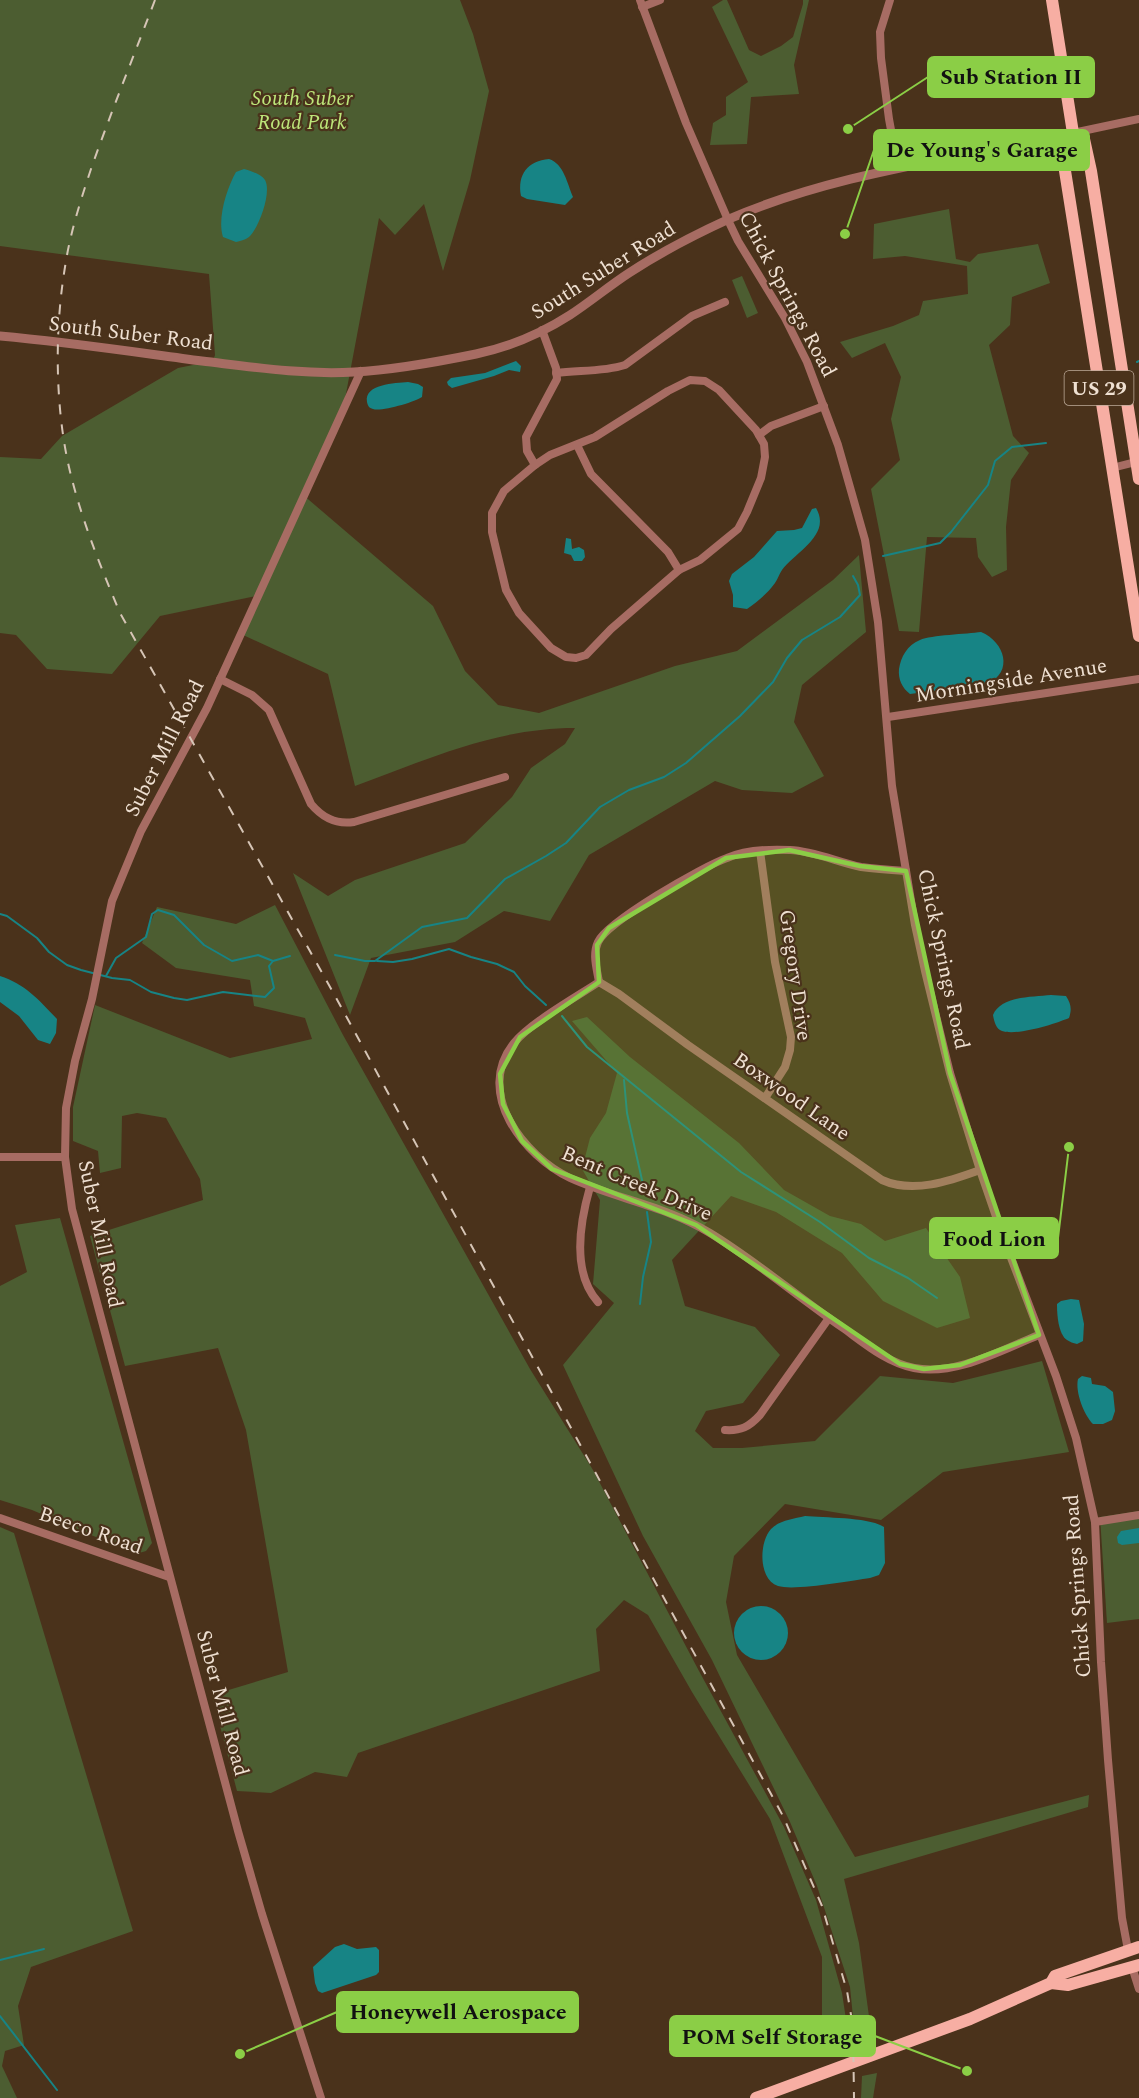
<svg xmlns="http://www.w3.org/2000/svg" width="1139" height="2098" font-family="Spectral,serif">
<rect width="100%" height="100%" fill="#4a321b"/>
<g fill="#4c5d31">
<path d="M0 0H460L473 34 489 91 470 180 443 271 424 204 395 235 379 218 345 399 302 494 433 606 465 671 498 705 539 713 675 666 737 651 833 580 859 555 866 632 802 685 794 722 824 776 792 793 742 790 715 781 589 855 550 921 504 911 455 942 371 958 350 1015 293 873 328 896 355 880 465 843 512 797 531 768 565 744 575 728C496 728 428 759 355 786L328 674 241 634 256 596 160 616 112 674 47 669 16 635 0 633V457L41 459 62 436 178 368 213 361 215 355 209 274 0 246Z"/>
<polygon points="723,0 727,0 749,50 761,56 781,46 793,37 803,4 803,0 809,0 794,65 799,94 751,97 747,144 710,145 713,123 726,115 726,97 748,82 712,7"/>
<polygon points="949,209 956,259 970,262 978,254 1038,244 1050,283 1012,297 1010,325 989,345 1013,436 1029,453 1011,480 1006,527 1007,570 992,577 978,557 976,538 927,537 919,632 899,631 871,489 900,460 891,419 901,377 885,343 852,358 840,342 893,326 919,315 923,301 968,294 967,266 905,256 873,259 874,224"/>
<polygon points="742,276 758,313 747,318 732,280"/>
<polygon points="275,905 343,1035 530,1369 593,1470 699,1671 784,1827 816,1900 842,1993 849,2039 822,2046 822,1957 770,1819 692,1692 648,1615 624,1600 596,1629 600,1671 358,1753 347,1777 315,1772 271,1793 237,1791 212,1695 288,1672 246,1430 218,1348 125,1366 90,1236 203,1200 200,1179 166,1118 137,1113 122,1116 121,1168 100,1173 98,1151 73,1141 73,1107 95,1005 230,1058 312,1039 305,1018 254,1006 250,980 176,968 142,943 157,907 236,924"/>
<polygon points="587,1017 630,1057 739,1143 784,1190 830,1216 861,1224 885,1241 926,1228 960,1277 970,1318 937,1328 883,1301 842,1253 776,1212 731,1196 672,1260 685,1306 755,1327 780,1355 743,1403 706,1411 695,1431 713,1448 742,1448 815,1441 880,1376 953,1383 1042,1361 1069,1452 943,1472 881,1520 785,1504 734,1556 726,1602 737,1655 855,1857 1089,1795 1088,1807 844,1879 859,1943 871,2031 855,2037 850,1987 817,1886 790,1822 712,1660 643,1536 563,1365 614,1303 593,1284 600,1200 582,1169 590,1138 606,1113 617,1073 572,1021"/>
<polygon points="60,1218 152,1543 146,1551 136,1554 32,1510 0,1500 0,1286 27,1272 15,1225"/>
<polygon points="1139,1511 1139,1619 1107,1623 1100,1517"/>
<polygon points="0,1527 14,1533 133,1931 31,1967 18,2006 24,2045 5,2051 2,2066 17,2098 0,2098"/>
<polygon points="877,2073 873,2098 861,2098 862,2076"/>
</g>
<g fill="#178485">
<path d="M549 159C564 164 567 183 573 197L565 205 527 199 521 196C517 174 528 161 549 159Z"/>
<path d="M244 169C251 171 261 174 265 180 272 192 259 228 249 237 245 240 240 241 236 242L223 237C217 218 227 188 236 172Z"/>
<polygon points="516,361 521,366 520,372 509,370 494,376 452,388 448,385 447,382 451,378 485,373"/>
<path d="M408 382 418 384 423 387 422 397C415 402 381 412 373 409 369 408 368 406 367 402 364 384 395 383 408 382Z"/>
<path d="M816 508C832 535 795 552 782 570 779 574 778 579 775 583 767 594 758 601 747 609L733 607V595L729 581 732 574 754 557 777 531 794 530 802 528 812 509Z"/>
<polygon points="566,538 571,539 572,549 579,547 584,550 585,557 582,561 574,561 571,555 564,553"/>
<path d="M981 632C1005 642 1014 672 987 684L910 694C902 688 898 679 899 669 901 657 907 645 920 640 931 635 967 634 981 632Z"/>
<path d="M0 976C25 984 39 1000 57 1019L56 1033 50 1044 38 1040 19 1016 0 1002Z"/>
<path d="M1051 995 1066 996C1071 1004 1072 1009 1069 1018 1055 1024 1017 1036 1002 1031 996 1029 994 1021 993 1015 1001 996 1032 997 1051 995Z"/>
<path d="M1071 1299 1079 1300 1084 1324 1083 1341 1077 1344C1073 1343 1070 1342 1067 1340 1058 1334 1057 1314 1057 1304L1061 1301Z"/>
<path d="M1082 1376 1091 1378 1092 1384 1105 1386 1113 1392 1115 1411 1112 1420 1103 1424H1093C1084 1415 1075 1392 1078 1379Z"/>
<path d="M805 1516C825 1518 869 1517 884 1527L885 1563 879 1575 870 1578C850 1581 794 1591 778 1586 758 1579 759 1542 771 1529 780 1520 793 1519 805 1516Z"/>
<polygon points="1139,1528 1139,1543 1122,1545 1118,1543 1117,1537 1121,1531"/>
<circle cx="761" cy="1633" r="27"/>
<polygon points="344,1944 357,1949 376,1947 379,1950 379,1972 376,1975 322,1993 318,1991 315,1983 313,1967 335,1947"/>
</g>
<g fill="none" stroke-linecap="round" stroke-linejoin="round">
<g stroke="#178485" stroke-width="2">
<polyline points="1137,362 1139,361"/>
<polyline points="883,556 940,543 951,532 988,485 995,461 1012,447 1046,443"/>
<polyline points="0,914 7,916 37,938 49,952 67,965 81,970 112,978 130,980 151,992 174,998 187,1000 223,992 265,997 274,988 269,966 273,961 290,956"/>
<polyline points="335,955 365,961 375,961 422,927 467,918 505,879 546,856 566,843 600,807 629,790 664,777 686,763 740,716 773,682 787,658 802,640 840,617 860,595 858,585 853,576"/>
<polyline points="377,961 393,962 412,959 449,949 471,957 497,964 514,972 525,986 546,1005"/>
<polyline points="106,976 116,958 146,937 152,914 158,910 174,915 204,945 232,961 258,955 273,961"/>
<polyline points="562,1016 587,1047 741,1172 820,1222 869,1258 908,1278 937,1298"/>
<polyline points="624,1080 627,1113 644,1189"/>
<polyline points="640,1304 643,1277 651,1242 647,1212"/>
<polyline points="0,1960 44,1949"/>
<polyline points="0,2016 57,2090"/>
</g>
<g stroke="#a76c63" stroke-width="8">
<polyline points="640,0 686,123 728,220 738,241 785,318 807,362 838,445 865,540 878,622 892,786 915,925 925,971 950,1073 980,1170 1002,1234 1056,1376 1076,1438 1095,1522 1101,1662 1108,1760 1122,1918 1128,1950"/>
<polyline points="890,0 880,32 881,58 889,119 898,168"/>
<polyline points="642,7 660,0"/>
<polyline points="1073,133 1139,119"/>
<path d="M556 373C579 370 603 372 625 365L692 316 725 302"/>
<polygon points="690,380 705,381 719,390 756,430 764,444 765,457 761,478 747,512 738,529 700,560 679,570 611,629 586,655 576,658 566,657 551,648 519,613 506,590 492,532 492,513 504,491 535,465 550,455 595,437 668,391"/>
<polyline points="759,435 771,426 824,406"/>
<polyline points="577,445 591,474 668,552 679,570"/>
<polyline points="535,465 527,451 526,437 557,379 556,368 542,330"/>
<polyline points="1112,468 1139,461"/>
<path d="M220 679 252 695 269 710 311 804C322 817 335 825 354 822L505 777"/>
<polyline points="888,717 1139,679"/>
<polyline points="760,851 775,962 791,1037 790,1050 785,1067 765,1098"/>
<path d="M906 871C891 870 876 869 861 867 837 862 814 851 790 850 770 849 745 850 727 858 703 866 607 922 598 942 592 955 597 969 599 982 576 997 530 1023 514 1043 474 1093 524 1156 570 1178 616 1199 666 1206 710 1233 756 1261 798 1297 843 1328 864 1343 887 1363 914 1368 956 1376 1001 1350 1039 1335"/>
<path d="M599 982 619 994 688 1045 882 1180C913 1194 950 1181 980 1170"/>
<polyline points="0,1157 65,1157"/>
<path d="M590 1187C580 1222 571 1272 598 1302"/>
<path d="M725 1430C741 1431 749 1427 760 1415L829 1318"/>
<polyline points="0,1518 169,1577"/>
<polyline points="1095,1522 1139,1515"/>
<polyline points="1132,1967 1139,1989"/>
<polyline points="321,2098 262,1914 238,1831 72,1209 65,1157 66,1108 75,1061 92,999 112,901 141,831 207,708 361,371"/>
</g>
<path stroke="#a76c63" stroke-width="9" d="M0 336C68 342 134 352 202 361 252 367 303 375 354 372 394 370 437 362 476 354 509 347 542 333 570 315 590 302 609 286 629 273 661 252 694 235 729 219 838 172 958 159 1073 133"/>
<g stroke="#f7aea3" stroke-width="12">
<polyline points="1052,0 1073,133"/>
<polyline points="1073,133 1063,144 1062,152 1139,636"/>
<polyline points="1073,133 1084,139 1091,171 1139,479"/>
<polyline points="1051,1983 1068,1985 1139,1965"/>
<polyline points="756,2098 970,2019 1051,1983 1055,1976 1139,1947"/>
</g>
<path stroke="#d6c5b6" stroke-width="2" stroke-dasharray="10 10" stroke-linecap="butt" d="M155 0C134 55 112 110 92 166 81 199 70 233 65 267 55 327 55 398 67 458 78 511 99 563 120 613L334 994 783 1816 822 1906 847 1991 853 2027 854 2098"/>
</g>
<path fill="#8bce46" fill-opacity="0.2" stroke="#8bce46" stroke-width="4.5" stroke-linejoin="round" d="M789 850 860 866 906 871 950 1073 1039 1335 960 1365 924 1369 900 1364 696 1225 552 1169 522 1141 503 1104 500 1074 520 1037 599 982 597 945 609 928 726 858Z"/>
<g text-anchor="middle" stroke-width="4.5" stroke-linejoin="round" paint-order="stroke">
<rect fill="#4a321b" stroke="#beac9b" stroke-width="1.5" x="1064.5" y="371" width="69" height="34" rx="4.5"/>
<g font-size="20" font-weight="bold" fill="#efe0d2">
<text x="1099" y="395">US 29</text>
</g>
<g font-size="21" font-style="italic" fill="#bde67a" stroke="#4a321b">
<text x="302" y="105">South Suber<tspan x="302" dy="24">Road Park</tspan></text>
</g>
<g font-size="21" fill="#efe0d2" stroke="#4a321b">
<text transform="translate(603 270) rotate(-32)" y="7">South Suber Road</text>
<text transform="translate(788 294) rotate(62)" y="7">Chick Springs Road</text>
<text transform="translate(131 333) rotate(7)" y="7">South Suber Road</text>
<text transform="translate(1011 680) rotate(-9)" y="7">Morningside Avenue</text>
<text transform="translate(164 748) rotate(-63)" y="7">Suber Mill Road</text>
<text transform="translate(944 959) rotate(78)" y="7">Chick Springs Road</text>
<text transform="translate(796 975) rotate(82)" y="7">Gregory Drive</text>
<text transform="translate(792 1096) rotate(35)" y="7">Boxwood Lane</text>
<text transform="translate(637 1183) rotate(23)" y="7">Bent Creek Drive</text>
<text transform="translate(101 1234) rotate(78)" y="7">Suber Mill Road</text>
<text transform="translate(91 1530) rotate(19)" y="7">Beeco Road</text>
<text transform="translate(1077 1586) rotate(-94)" y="7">Chick Springs Road</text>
<text transform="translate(223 1703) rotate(75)" y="7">Suber Mill Road</text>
</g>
</g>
<path fill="none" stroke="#8bce46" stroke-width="2" d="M848 129L928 77M845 234L874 150M1069 1147L1058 1238M240 2054L337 2012M967 2071L875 2036"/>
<g fill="#8bce46" stroke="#4a321b" stroke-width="2">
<circle cx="848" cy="129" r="6"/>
<circle cx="845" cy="234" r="6"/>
<circle cx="1069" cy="1147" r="6"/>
<circle cx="240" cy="2054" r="6"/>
<circle cx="967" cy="2071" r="6"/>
</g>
<g fill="#8bce46" stroke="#8bce46" stroke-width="2">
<rect x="928" y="57" width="166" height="40" rx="6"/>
<rect x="874" y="130" width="215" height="40" rx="6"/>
<rect x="930" y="1218" width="128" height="40" rx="6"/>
<rect x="337" y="1992" width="241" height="40" rx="6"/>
<rect x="670" y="2016" width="205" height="40" rx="6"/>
</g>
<g font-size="22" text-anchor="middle" font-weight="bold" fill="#111">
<text x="1011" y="84">Sub Station II</text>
<text x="982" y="157">De Young's Garage</text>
<text x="994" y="1246">Food Lion</text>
<text x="458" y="2019">Honeywell Aerospace</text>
<text x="772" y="2044">POM Self Storage</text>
</g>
</svg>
